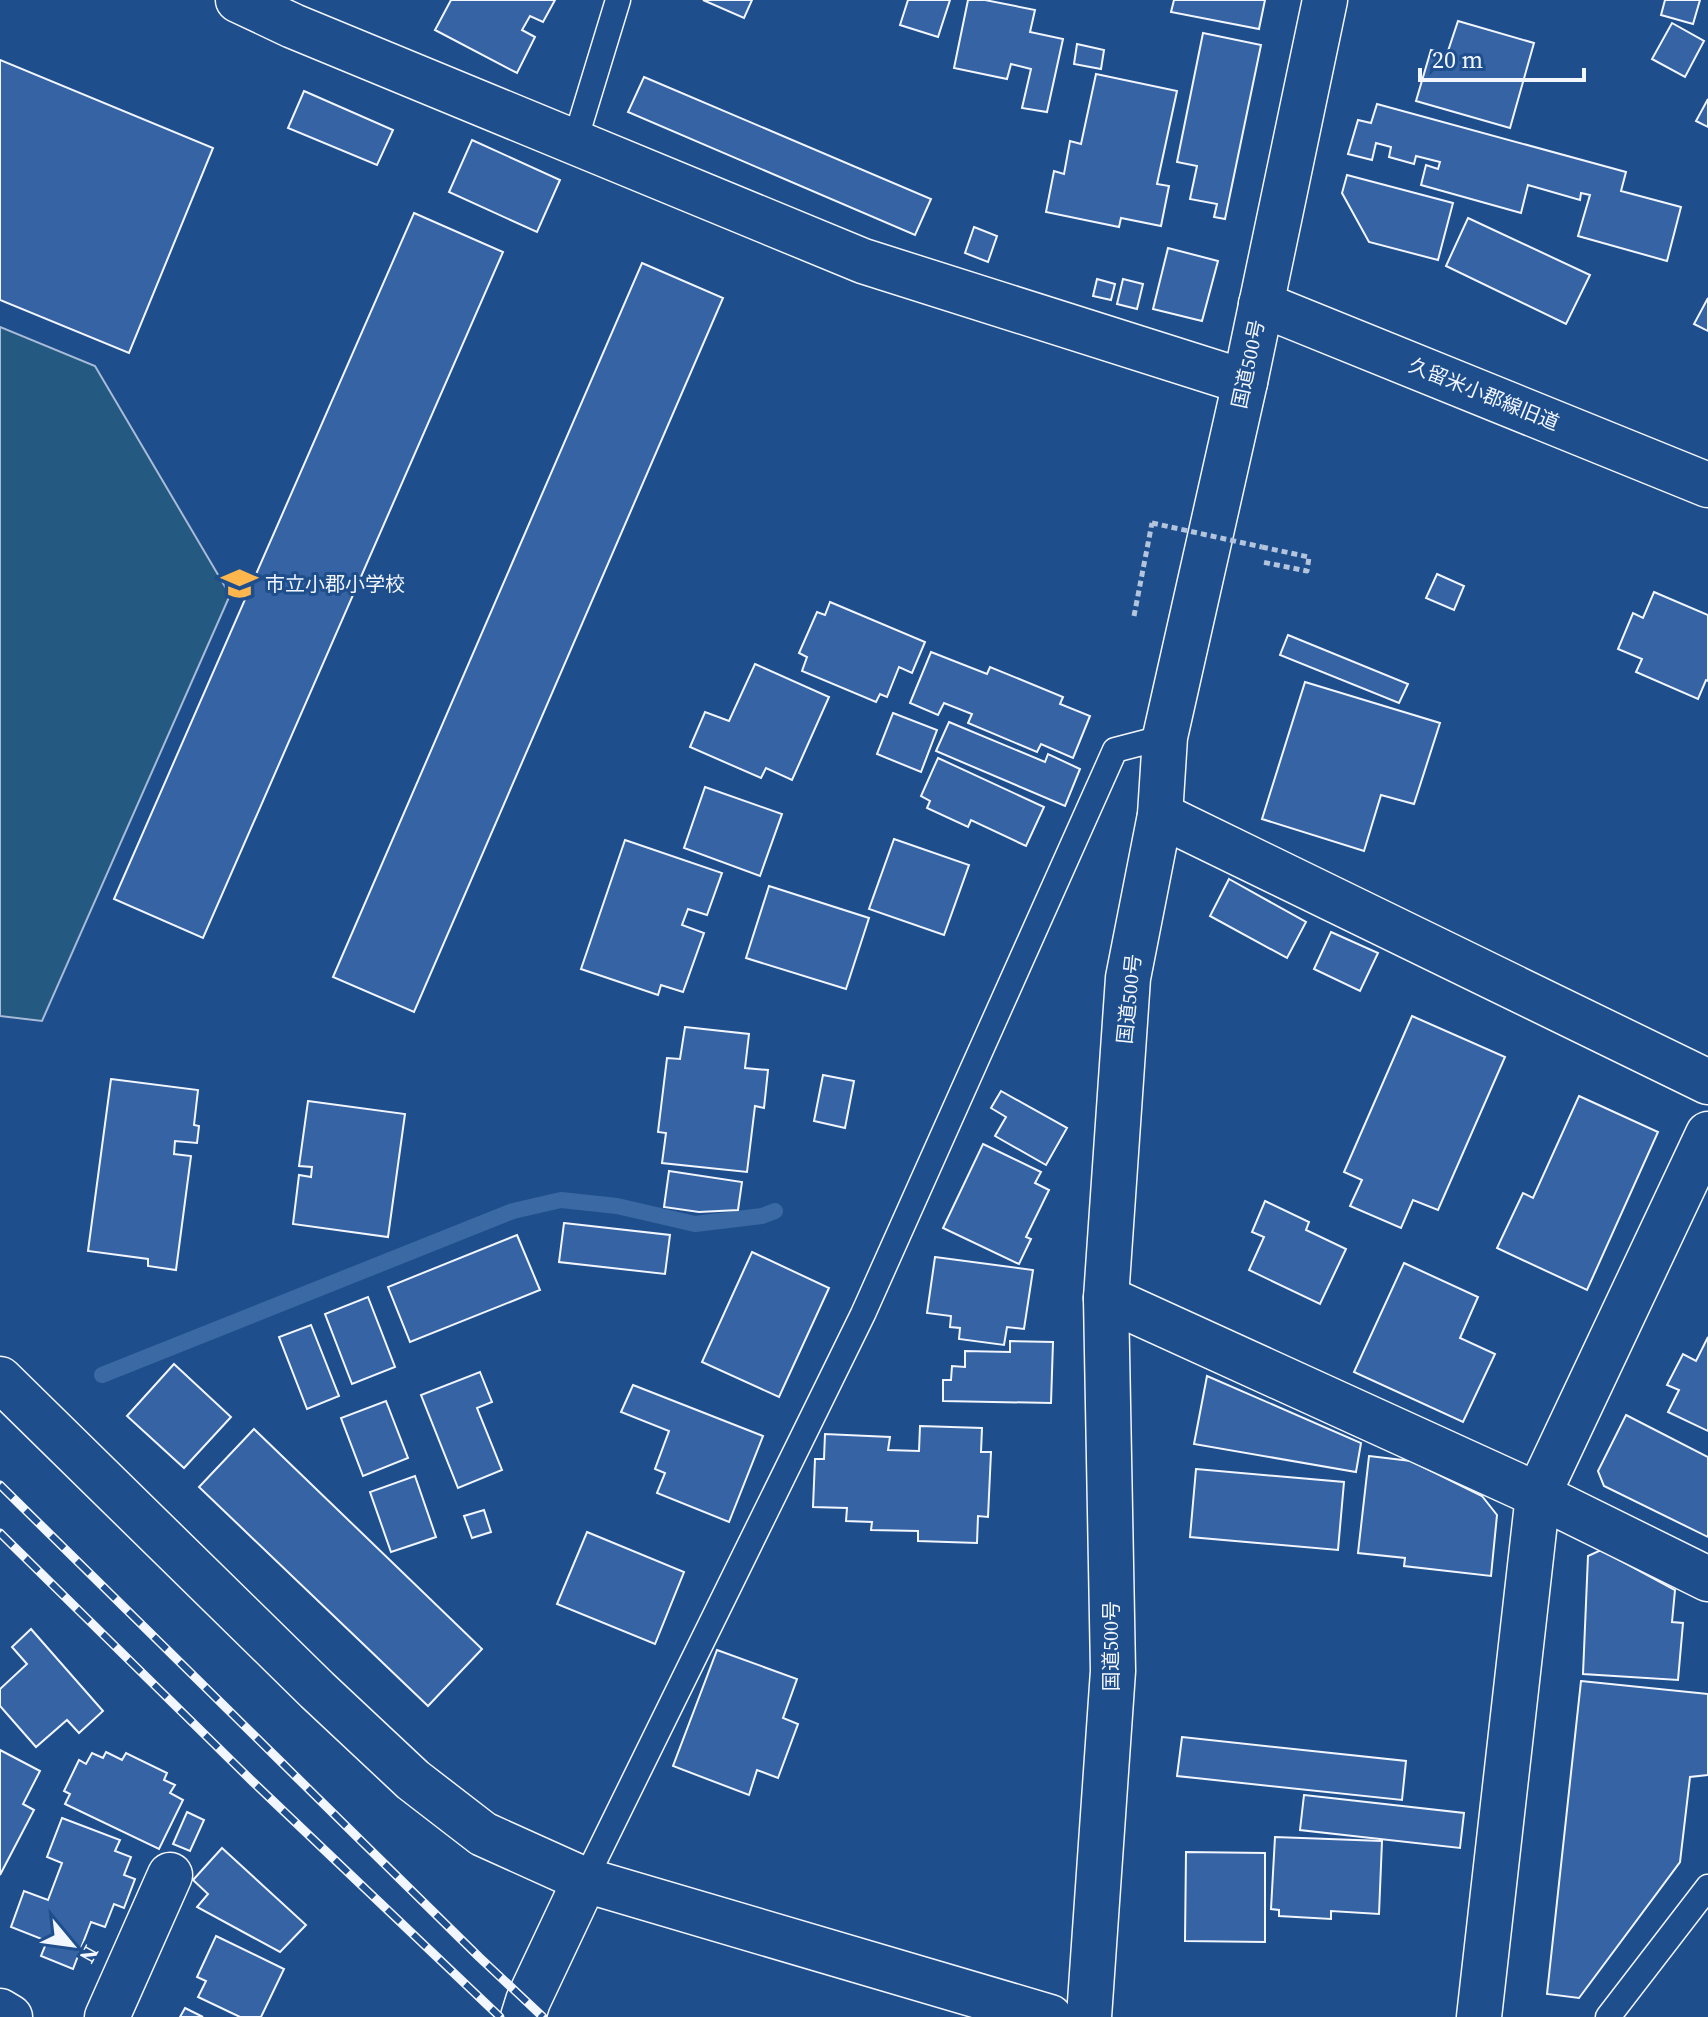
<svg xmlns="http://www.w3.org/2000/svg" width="1708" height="2017" font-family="'Source Serif 4','Noto Sans JP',serif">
<rect width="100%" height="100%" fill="#1f4e8c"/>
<polygon fill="#245a82" stroke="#a8bbd7" stroke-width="2" points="0,327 95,366 230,595 42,1021 0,1016"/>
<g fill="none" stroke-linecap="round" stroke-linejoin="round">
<polyline stroke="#3b69a3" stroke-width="16" points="102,1375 513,1211 561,1200 617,1206 695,1224 762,1216 775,1211"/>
</g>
<g fill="#3563a3" stroke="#f2f6ff" stroke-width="2">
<polygon points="451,0 555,0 543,22 530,16 522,30 535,37 517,73 435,30"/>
<polygon points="703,0 752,0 744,18"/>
<polygon points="908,0 950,0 938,37 900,25"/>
<polygon points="968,0 985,0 1035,10 1030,32 1063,39 1047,112 1022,108 1031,69 1011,64 1007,79 954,68"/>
<polygon points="1174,0 1265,0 1259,29 1171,12"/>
<polygon points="1665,0 1700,0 1693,24 1661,15"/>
<polygon points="1458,21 1534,43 1510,128 1416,101 1431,50 1447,54"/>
<polygon points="1672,23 1704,41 1685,77 1652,59"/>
<polygon points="1203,33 1261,45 1225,219 1214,217 1217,204 1190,199 1197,166 1177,162"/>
<polygon points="1077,44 1104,50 1101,69 1074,64"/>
<polygon points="0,60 213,148 129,353 0,300"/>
<polygon points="1096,74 1177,91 1157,184 1169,186 1161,226 1121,218 1119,227 1046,212 1054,171 1064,174 1070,141 1081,144"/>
<polygon points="644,77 931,199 915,235 628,112"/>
<polygon points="304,91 393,130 377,165 288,128"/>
<polygon points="1708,99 1708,127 1696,121"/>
<polygon points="1377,104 1626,172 1621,191 1681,207 1667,261 1578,236 1590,195 1581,193 1580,200 1528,185 1521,213 1421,185 1426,165 1438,169 1440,162 1416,156 1414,164 1389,157 1391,147 1376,143 1372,160 1348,154 1358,120 1371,123"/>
<polygon points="472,140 560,180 537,232 449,192"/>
<polygon points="1347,175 1453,203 1438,260 1369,242 1342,193"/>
<polygon points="414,213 503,252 203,938 114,899"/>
<polygon points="1468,218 1590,275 1566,324 1446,266"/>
<polygon points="974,227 997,236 988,262 965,253"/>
<polygon points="1168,248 1218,261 1202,321 1153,309"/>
<polygon points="642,263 723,298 414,1012 333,977"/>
<polygon points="1097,279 1115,284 1111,300 1093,296"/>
<polygon points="1123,279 1143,284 1137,309 1117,304"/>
<polygon points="1708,298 1708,331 1694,324"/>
<polygon points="1437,574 1464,586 1454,610 1426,598"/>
<polygon points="1654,592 1708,615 1708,681 1706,680 1698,699 1636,672 1642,659 1618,649 1633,613 1643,618"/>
<polygon points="830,602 925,642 912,673 899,667 887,697 880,694 876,702 802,671 807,657 799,653 817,612 825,615"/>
<polygon points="1288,635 1408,684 1399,703 1280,655"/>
<polygon points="931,652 987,674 990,667 1063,697 1060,704 1090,716 1073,758 1041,744 1037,752 968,723 972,714 944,703 938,715 910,703"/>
<polygon points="755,664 829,697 792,780 766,768 761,778 690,747 705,712 729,721"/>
<polygon points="1305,682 1440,723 1414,804 1381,795 1364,851 1262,819"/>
<polygon points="893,713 937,730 921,772 877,754"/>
<polygon points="949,722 1045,762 1048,754 1080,769 1065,806 936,751"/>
<polygon points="938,758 1044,807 1026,846 971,820 968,827 927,808 930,801 921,796"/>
<polygon points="705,787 782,814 760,876 684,848"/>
<polygon points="894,839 969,865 944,935 869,909"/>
<polygon points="625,840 722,873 707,915 688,909 682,925 704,933 683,992 661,985 658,995 581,969"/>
<polygon points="1229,879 1306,922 1287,958 1210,916"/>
<polygon points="769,886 869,918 846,989 746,958"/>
<polygon points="1331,932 1378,953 1360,991 1314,969"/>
<polygon points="1412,1016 1505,1057 1438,1210 1413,1200 1401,1228 1350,1206 1362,1180 1344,1172"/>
<polygon points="685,1027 749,1034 745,1068 768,1070 764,1108 755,1106 747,1172 662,1163 666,1133 658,1132 667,1058 680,1059"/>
<polygon points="823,1075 854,1081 845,1128 814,1121"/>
<polygon points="111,1079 198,1090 194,1125 199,1126 197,1143 175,1141 174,1154 191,1156 176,1270 148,1266 148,1259 88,1251"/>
<polygon points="1001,1091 1067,1128 1046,1165 995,1136 1006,1117 991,1108"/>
<polygon points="1579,1096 1658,1132 1587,1290 1497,1248 1523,1193 1533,1198"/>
<polygon points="308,1101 405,1114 388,1237 293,1224 299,1175 311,1177 312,1167 299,1166"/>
<polygon points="983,1144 1041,1172 1035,1183 1049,1190 1026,1237 1031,1239 1019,1264 943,1228"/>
<polygon points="669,1171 742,1182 738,1210 699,1212 664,1207"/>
<polygon points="1265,1201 1309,1222 1306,1230 1346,1249 1320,1304 1249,1270 1264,1237 1252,1232"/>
<polygon points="564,1223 670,1235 665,1274 559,1262"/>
<polygon points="517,1235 540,1290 410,1342 388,1287"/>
<polygon points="752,1252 829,1288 779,1397 702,1362"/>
<polygon points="935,1257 1033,1270 1024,1329 1007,1327 1004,1345 959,1339 960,1328 950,1327 951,1316 927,1313"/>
<polygon points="1404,1263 1478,1297 1460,1338 1495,1354 1463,1422 1354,1372"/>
<polygon points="368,1297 395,1367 352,1384 325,1314"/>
<polygon points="311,1325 339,1396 307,1409 279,1337"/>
<polygon points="1708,1337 1708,1431 1668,1412 1679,1390 1667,1385 1683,1354 1696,1361"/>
<polygon points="1010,1341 1053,1342 1051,1403 943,1401 943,1380 951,1380 952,1366 965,1367 965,1351 1010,1352"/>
<polygon points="174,1364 231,1417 184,1468 127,1416"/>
<polygon points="480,1372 492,1402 477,1408 502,1470 458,1488 421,1395"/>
<polygon points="1207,1376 1361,1443 1356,1472 1194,1444"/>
<polygon points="633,1385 763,1436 729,1522 657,1493 665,1473 655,1469 669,1431 621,1412"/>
<polygon points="386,1401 408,1458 363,1476 341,1418"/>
<polygon points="1626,1415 1708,1457 1708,1537 1604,1486 1598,1471"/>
<polygon points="920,1426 982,1428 981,1452 991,1452 988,1517 978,1516 977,1543 918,1541 918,1531 871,1530 872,1522 846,1521 847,1508 813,1507 815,1459 824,1459 825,1434 890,1437 888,1450 919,1451"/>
<polygon points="254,1429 482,1649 428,1706 199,1487"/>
<polygon points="1369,1456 1411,1461 1482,1496 1497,1515 1491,1576 1404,1566 1405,1558 1358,1553"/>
<polygon points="1196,1469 1344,1482 1338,1550 1190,1537"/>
<polygon points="415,1476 436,1537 391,1552 370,1492"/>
<polygon points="484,1510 491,1532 472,1538 464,1516"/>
<polygon points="587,1532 684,1572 655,1644 557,1604"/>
<polygon points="1601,1550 1675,1590 1672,1622 1683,1623 1678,1680 1583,1674 1588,1556"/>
<polygon points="31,1629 103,1711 79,1733 67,1720 36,1747 0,1706 0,1689 27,1664 12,1647"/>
<polygon points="717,1650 797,1679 783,1718 798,1724 778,1778 757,1770 749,1795 673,1766"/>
<polygon points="1581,1681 1708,1694 1708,1775 1690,1777 1680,1862 1579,1998 1547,1994"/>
<polygon points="1182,1737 1406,1761 1402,1800 1177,1776"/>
<polygon points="0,1750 40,1771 23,1804 34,1810 0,1875"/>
<polygon points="106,1752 122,1760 126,1753 167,1773 164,1780 175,1785 170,1793 183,1800 159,1849 65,1804 70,1794 64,1791 79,1760 86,1764 92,1753 103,1758"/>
<polygon points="1304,1795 1464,1813 1460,1848 1300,1830"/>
<polygon points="187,1812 204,1820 190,1851 173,1844"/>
<polygon points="62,1818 120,1840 115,1851 131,1857 124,1875 135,1879 124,1908 114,1904 105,1927 91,1922 73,1969 41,1956 47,1941 11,1927 24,1891 48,1900 62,1863 47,1857"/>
<polygon points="1275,1837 1382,1841 1379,1914 1331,1911 1331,1919 1279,1916 1279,1910 1271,1909"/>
<polygon points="222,1848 306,1925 280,1952 197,1907 208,1894 193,1880"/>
<polygon points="1186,1852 1265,1853 1265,1942 1185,1941"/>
<polygon points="216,1936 284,1969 261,2017 240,2017 198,1997 206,1981 197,1977"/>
<polygon points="185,2008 203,2017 180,2017"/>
</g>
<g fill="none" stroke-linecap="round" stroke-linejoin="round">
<defs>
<g id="service">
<polyline points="575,141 618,0"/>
<polyline points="585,1880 863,1314 1115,750 1165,737"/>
<polyline points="1608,2017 1708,1887"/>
</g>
<g id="minor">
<polyline points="238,0 293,26 863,261 1245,382"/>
<polyline points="1160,815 1708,1082"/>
<polyline points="1106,1298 1538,1495 1708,1579"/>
<polyline points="0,2011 10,2017"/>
<polyline points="107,2017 170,1875"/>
<polyline points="523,2017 528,2001 585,1880"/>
<polyline points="1479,2017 1538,1495 1708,1134"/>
</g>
<g id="tertiary">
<polyline points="1261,304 1708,485"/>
<polyline points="0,1379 317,1690 413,1780 483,1834 585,1880 1050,2017"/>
</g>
<polyline id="trunk" points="1089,2017 1113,1671 1106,1298 1128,978 1160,815 1165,737 1245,382 1325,0"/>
</defs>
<use href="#service" stroke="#f2f6ff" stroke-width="27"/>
<use href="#minor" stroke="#f2f6ff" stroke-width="47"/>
<use href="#tertiary" stroke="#f2f6ff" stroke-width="47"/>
<use href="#trunk" stroke="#f2f6ff" stroke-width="47"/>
<g stroke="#b3c4dc" stroke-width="5" stroke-dasharray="6 4" stroke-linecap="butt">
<polyline points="1262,547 1309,557 1307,571 1262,562"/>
<polyline points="1134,616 1152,523"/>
</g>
<use href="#service" stroke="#1f4e8c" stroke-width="24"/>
<use href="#minor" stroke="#1f4e8c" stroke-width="44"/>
<use href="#tertiary" stroke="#1f4e8c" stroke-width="44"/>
<use href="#trunk" stroke="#1f4e8c" stroke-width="44"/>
<defs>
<g id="rail">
<polyline points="0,1485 479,1957 543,2017"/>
<polyline points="0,1533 253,1782 500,2017"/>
</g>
</defs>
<use href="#rail" stroke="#f2f6ff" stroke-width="9"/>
<use href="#rail" stroke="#1f4e8c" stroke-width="6" stroke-dasharray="18" stroke-linecap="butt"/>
<polyline stroke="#b3c4dc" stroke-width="5" stroke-dasharray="6 4" stroke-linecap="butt" points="1152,523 1262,547"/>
</g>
<defs>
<symbol id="school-bare" viewBox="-9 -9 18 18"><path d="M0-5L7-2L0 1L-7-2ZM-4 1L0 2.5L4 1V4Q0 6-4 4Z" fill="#ffb74d" stroke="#1f4e8c" stroke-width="2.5" paint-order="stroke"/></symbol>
</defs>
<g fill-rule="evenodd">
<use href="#school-bare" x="214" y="558" width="51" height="51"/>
</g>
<g text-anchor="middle" stroke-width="6" stroke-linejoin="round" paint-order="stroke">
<g font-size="20" fill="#f2f6ff" stroke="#1f4e8c">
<text transform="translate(1248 364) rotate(-78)" y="7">国道500号</text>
<text transform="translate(1484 394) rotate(22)" y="7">久留米小郡線旧道</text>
<text transform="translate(1129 999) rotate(-84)" y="7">国道500号</text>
<text transform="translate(1111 1646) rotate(-90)" y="7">国道500号</text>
</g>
<g font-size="20" fill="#f2f6ff" stroke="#1f4e8c" text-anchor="start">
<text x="265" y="591">市立小郡小学校</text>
</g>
</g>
<g transform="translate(72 1945) rotate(119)" stroke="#1f4e8c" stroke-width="6" paint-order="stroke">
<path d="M0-6L14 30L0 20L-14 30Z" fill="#f2f6ff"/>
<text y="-12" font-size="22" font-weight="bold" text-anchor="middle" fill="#f2f6ff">N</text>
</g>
<path d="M1420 68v12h164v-12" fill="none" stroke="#f2f6ff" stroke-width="4"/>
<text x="1432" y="68" font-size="24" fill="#f2f6ff" stroke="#1f4e8c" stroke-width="6" paint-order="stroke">20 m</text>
</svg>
